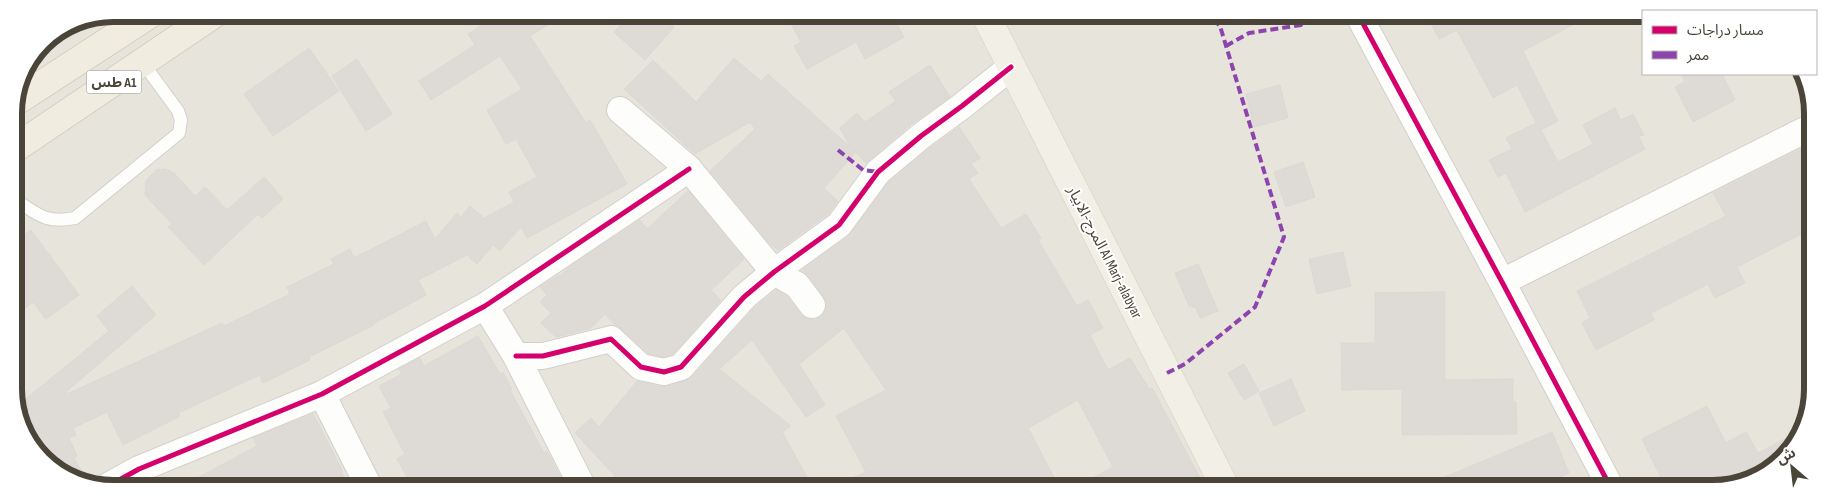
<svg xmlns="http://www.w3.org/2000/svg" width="1827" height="502" font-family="'Sofia Sans Condensed','Noto Sans Arabic',sans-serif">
<rect width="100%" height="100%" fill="#f4f2ee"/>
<polygon fill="#e7e4dc" points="114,14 1643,17 1643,74 1800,74 1811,95 1810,414 1779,464 1719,488 88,485 39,454 16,407 14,108 21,75 43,43 76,21"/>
<g fill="#dedbd6" stroke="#dcd9d4">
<polygon points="498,15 563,15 530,36 586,123 590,120 627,184 527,238 521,227 500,251 493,245 477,264 467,255 418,280 426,295 373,324 374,325 309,357 310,360 263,383 260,375 178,413 180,416 123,445 107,412 73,428 76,435 69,438 77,456 74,458 90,485 40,455 16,407 109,331 97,316 132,286 156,315 66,392 67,394 222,323 224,326 290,294 287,287 334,264 331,259 350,249 354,258 426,221 435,239 457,213 461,217 470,206 484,218 514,202 509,192 537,177 516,139 506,144 487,110 522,89 500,56 431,100 419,81 475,45 468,34"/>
<polygon points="630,15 661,15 674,27 645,60 614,32"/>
<polygon points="786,15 892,15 904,37 865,59 856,42 807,69 794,46 801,42"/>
<polygon points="1427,16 1588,17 1523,51 1558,121 1541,130 1558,162 1593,144 1583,125 1615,108 1621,120 1633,114 1644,135 1638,136 1645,149 1525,212 1506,173 1498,177 1489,160 1512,149 1506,138 1536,123 1517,85 1493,98 1457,30 1439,39"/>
<polygon points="309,48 339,91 273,136 244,94"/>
<polygon points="734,58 761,81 768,74 856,152 824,188 838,201 828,214 778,250 770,244 710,171 755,129 750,122 695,154 624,89 653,60 696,102"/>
<polygon points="357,59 392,114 366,131 332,76"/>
<polygon points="930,65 950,97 911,124 866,163 850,146 840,128 857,113 865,122 896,101 889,92"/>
<polygon points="1681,74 1722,74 1735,100 1693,122 1675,87 1685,82"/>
<polygon points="1280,85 1288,118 1254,127 1246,94"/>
<polygon points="959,127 980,158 971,164 978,173 969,179 1001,228 1026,214 1041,238 1038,240 1077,306 1088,300 1103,328 1090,335 1108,370 1130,358 1149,389 1152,388 1205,487 1076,487 1113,467 1078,400 1028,428 1059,487 834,486 866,472 836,416 886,390 844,328 799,364 825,405 806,417 752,340 719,369 791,426 782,432 812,486 624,486 575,433 591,418 599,427 637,381 661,387 668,386 685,381 692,377 754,308 776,290 787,297 800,314 806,319 814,320 821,317 826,311 827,304 824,296 809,276 802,270 848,237 889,182 930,148"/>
<polygon points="1811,144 1811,229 1737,267 1745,283 1715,298 1708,284 1651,313 1654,320 1596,350 1582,323 1590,318 1577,291 1726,216 1713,193"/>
<polygon points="1303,162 1315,197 1286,207 1274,172"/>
<polygon points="165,169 174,173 195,196 205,187 227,210 264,177 283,199 262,218 258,214 204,265 168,227 172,224 145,195 146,181 156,170"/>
<polygon points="688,191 744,259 711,290 721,300 673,354 663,357 648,353 621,328 614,324 605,314 591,328 556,337 541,323 551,313 540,302 547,295 540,287 559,275 560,276 571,266 640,220 647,229"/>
<polygon points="31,230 79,295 46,319 33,302 15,316 15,242"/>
<polygon points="1343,252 1351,286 1317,294 1309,259"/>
<polygon points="1198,264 1218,311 1200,318 1196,308 1189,306 1175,273"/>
<polygon points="1445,292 1445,380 1513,379 1513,402 1516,402 1517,434 1402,435 1402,389 1342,390 1341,343 1375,343 1375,293"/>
<polygon points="478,336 500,374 503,372 512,389 510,390 544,453 547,451 565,486 412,486 397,459 405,454 383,412 391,408 379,386 402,374 399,369 420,358 424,366"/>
<polygon points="1244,364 1259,391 1244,400 1228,373"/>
<polygon points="1291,379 1305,411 1274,426 1259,393"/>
<polygon points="1707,406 1726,443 1746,432 1758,453 1798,432 1779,464 1719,488 1666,488 1642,439"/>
<polygon points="313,414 342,470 341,471 348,485 184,485 257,446 253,438"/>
<polygon points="1552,432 1569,473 1535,488 1421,487"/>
</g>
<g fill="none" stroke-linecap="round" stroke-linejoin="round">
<defs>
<path id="service" d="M14 199C38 214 45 224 75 218L179 133 181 120 178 111 143 63"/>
<g id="minor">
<polyline points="1359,16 1502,282 1611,488"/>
<polyline points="620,110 689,169 774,272 797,285 812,305"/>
<polyline points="1502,282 1811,127"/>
<polyline points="485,306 516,356 582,486"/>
<polyline points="516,356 543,356 611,339 641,367 664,372 681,367 744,297 774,272 839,225 878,172 921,136 962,106 1011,67"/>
<polyline points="322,394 368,485"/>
<polyline points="110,485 139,469 322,394 485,306 689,169"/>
</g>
<polyline id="primary" points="986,16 1225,487"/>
<g id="trunk">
<polyline points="15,102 150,14"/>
<polyline points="14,149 214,14"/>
</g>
</defs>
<use href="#service" stroke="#d2d0cb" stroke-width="14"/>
<use href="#minor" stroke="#d2d0cb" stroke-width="28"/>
<use href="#primary" stroke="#d6cebb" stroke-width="29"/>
<use href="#trunk" stroke="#ccbfa9" stroke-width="29"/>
<use href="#service" stroke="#fdfdfc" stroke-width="12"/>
<use href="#minor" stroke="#fdfdfc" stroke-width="26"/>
<use href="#primary" stroke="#f2efe6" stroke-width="28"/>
<use href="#trunk" stroke="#f0ece0" stroke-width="28"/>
<g stroke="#8e44ad" stroke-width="4" stroke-dasharray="8 4" stroke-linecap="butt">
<polyline points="1226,46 1249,33 1301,25 1311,16"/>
<polyline points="838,150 863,170 878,172"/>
<polyline points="1167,373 1185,364 1255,307 1284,237 1220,26 1210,16"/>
</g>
<defs>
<g id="cycleway">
<polyline points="1359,16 1502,282 1611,488"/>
<polyline points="516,356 543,356 611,339 641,367 664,372 681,367 744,297 774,272 839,225 878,172 921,136 962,106 1011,67"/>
<polyline points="110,485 139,469 322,394 485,306 689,169"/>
</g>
</defs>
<use href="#cycleway" stroke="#fff" stroke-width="8"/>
<use href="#cycleway" stroke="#d6006c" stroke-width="5"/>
</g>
<g text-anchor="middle" stroke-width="4" stroke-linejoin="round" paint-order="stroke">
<rect fill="#fff" stroke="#817c74" stroke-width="1" x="86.5" y="70.5" width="55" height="23" rx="4"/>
<g font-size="14" font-weight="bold" fill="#4b4439">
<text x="114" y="87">طس A1</text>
</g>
<g font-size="15" fill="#4b4439" stroke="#fff">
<text transform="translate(1105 252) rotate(63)" y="5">المرج-الابيار Al Marj-alabyar</text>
</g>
</g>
<path d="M0 0H1827V502H0ZM113 22H1713A91 91 0 0 1 1804 113V389A91 91 0 0 1 1713 480H113A91 91 0 0 1 22 389V113A91 91 0 0 1 113 22Z" fill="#fff" fill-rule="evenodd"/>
<path fill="none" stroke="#4b4439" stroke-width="6" d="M113 22H1713A91 91 0 0 1 1804 113V389A91 91 0 0 1 1713 480H113A91 91 0 0 1 22 389V113A91 91 0 0 1 113 22Z"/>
<rect x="1642" y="10" width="175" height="65" fill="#ffffff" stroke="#b7b4b0"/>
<rect x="1652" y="26" width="25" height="8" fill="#d6006c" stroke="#b7b4b0"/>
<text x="1687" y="35" font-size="15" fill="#4b4439">مسار دراجات</text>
<rect x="1652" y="51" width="25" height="8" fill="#8e44ad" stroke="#b7b4b0"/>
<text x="1687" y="60" font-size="15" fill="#4b4439">ممر</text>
<g transform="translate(1792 467) rotate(332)" stroke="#ffffff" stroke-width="4" paint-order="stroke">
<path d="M0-4L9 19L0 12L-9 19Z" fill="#4b4439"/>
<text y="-8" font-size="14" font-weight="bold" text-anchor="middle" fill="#4b4439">ش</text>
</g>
</svg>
